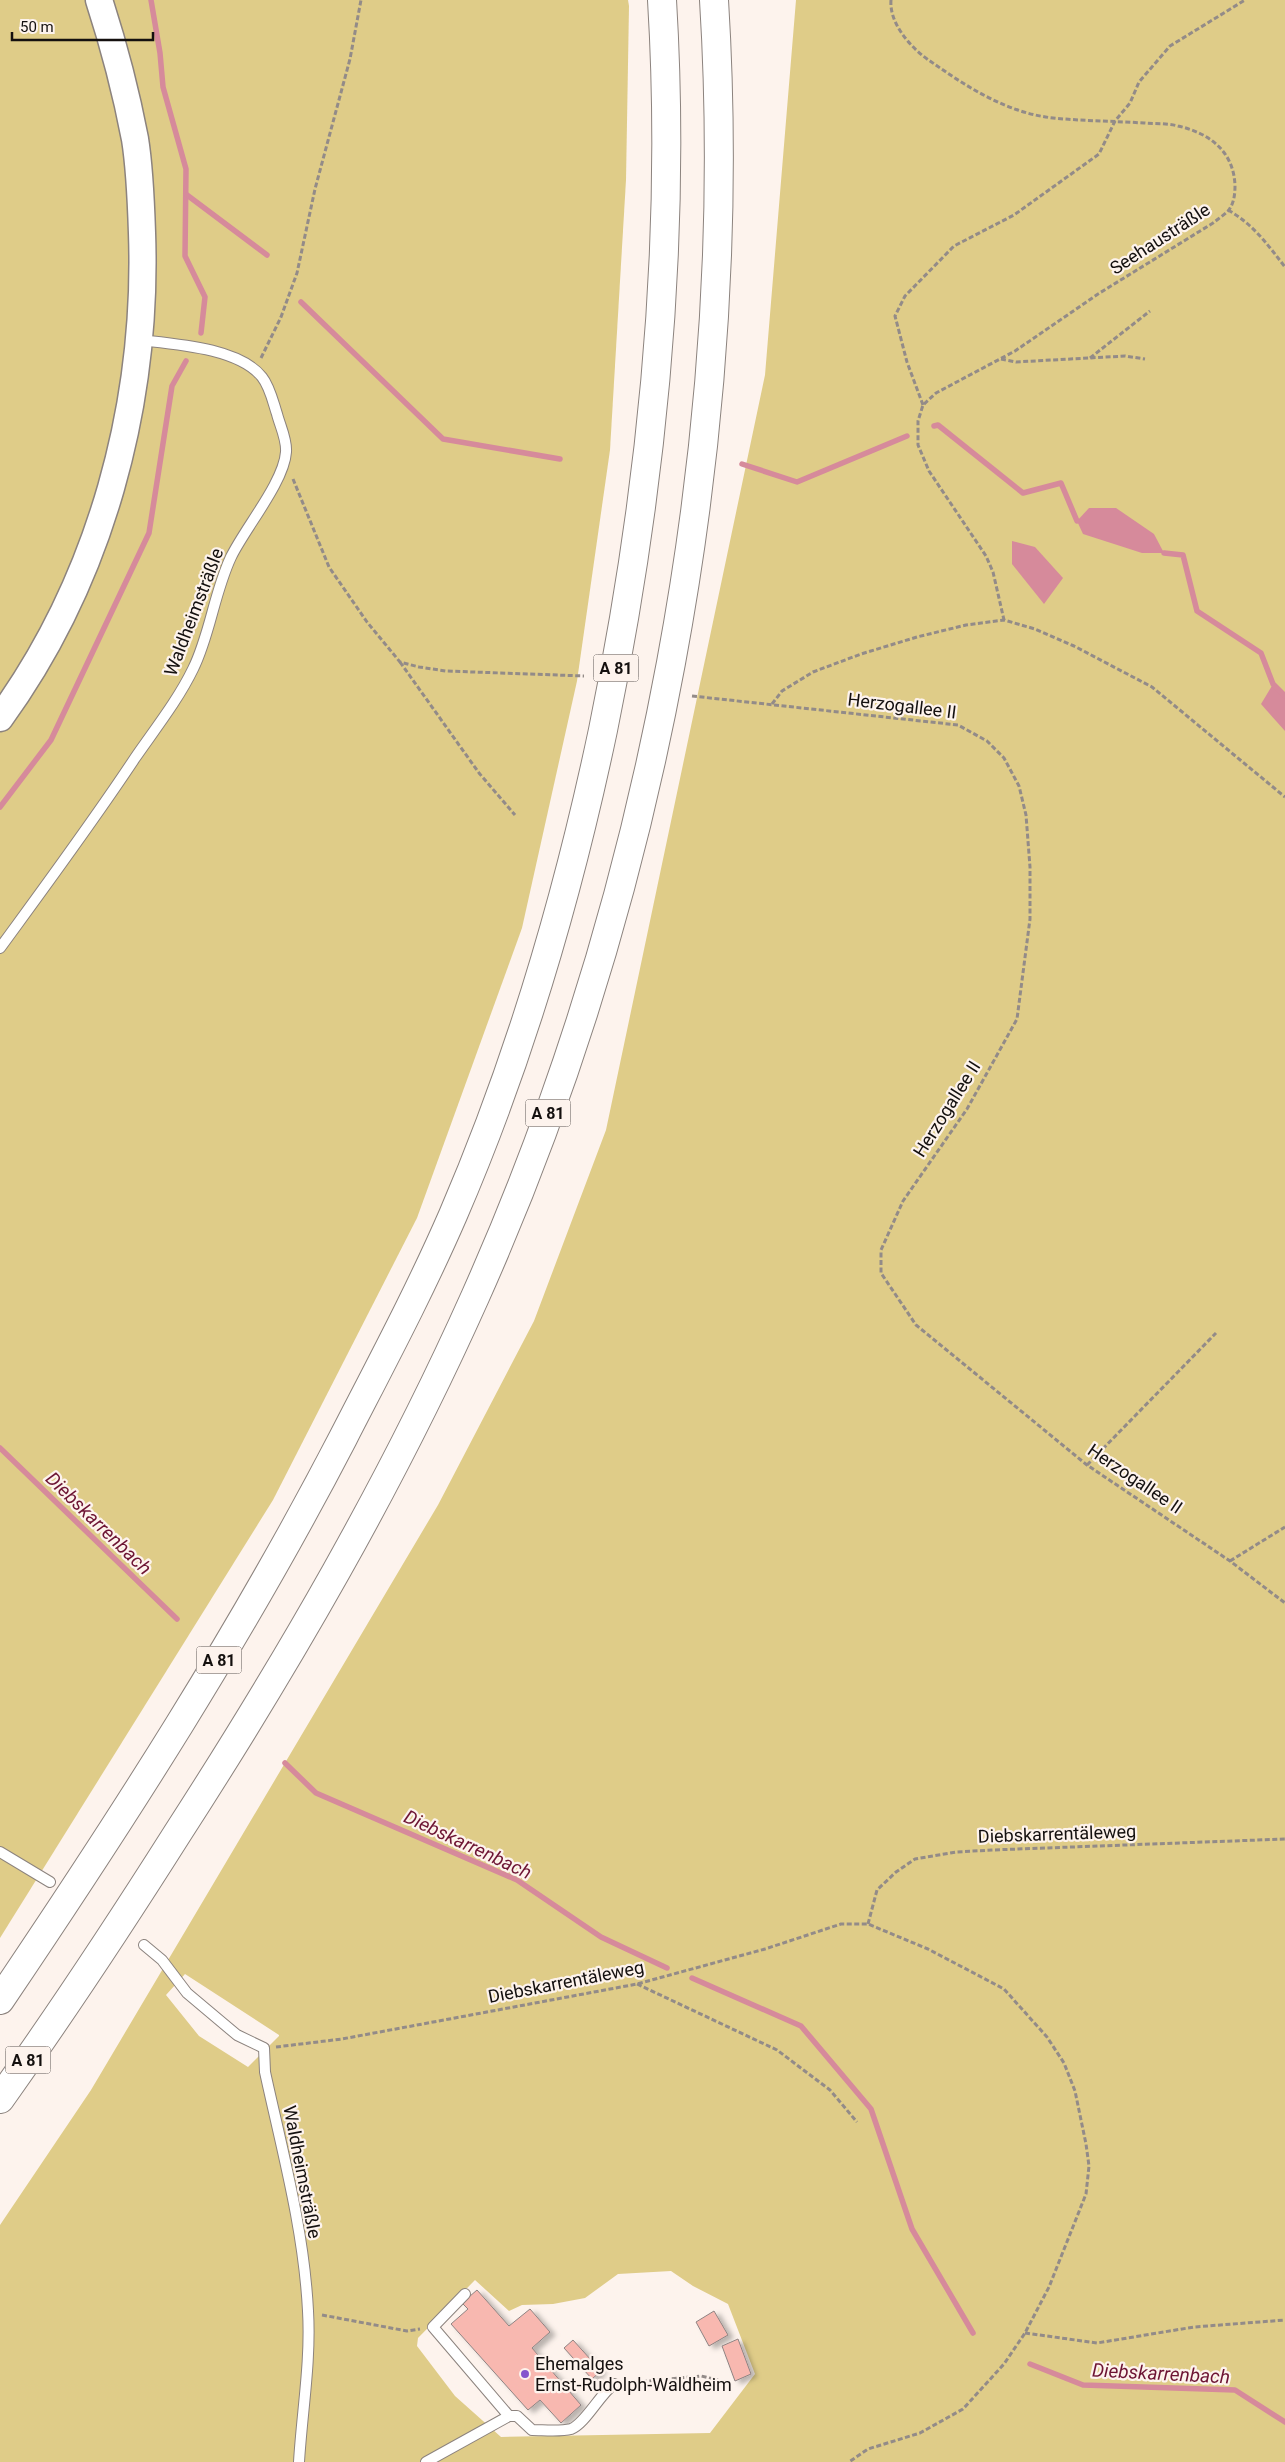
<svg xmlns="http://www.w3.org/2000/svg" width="1285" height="2462" font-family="Roboto,sans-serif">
<defs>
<filter id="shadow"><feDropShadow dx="5.5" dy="3" stdDeviation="2.5" flood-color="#0004"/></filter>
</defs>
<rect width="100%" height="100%" fill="#fdf3ed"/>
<g fill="#dfcc88" fill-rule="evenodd">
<polygon points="0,0 628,0 629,6 626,180 610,450 577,681 522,928 417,1218 273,1500 0,1938"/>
<path d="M796 0H1285V2462H0V2225L91 2090 438 1505 534 1321 606 1130 765 375ZM185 1974 279 2035V2036L248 2067 199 2036 166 1995ZM671 2271 693 2286 728 2304 755 2374 710 2433 501 2437 455 2396 417 2346 418 2338 475 2280 509 2311 522 2305 553 2304 585 2298 618 2274Z"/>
</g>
<g fill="#d68a9b">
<polygon points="1089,508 1116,508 1154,534 1164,553 1142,553 1083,534 1077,521"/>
<polygon points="1012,541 1035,547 1063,578 1044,604 1012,564"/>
<polygon points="1273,684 1285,698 1285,731 1261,704"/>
</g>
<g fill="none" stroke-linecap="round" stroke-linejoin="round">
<g stroke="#d68a9b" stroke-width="5.5">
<polyline points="151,0 160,53 163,87 186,169 185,256 205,297 201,333"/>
<polyline points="187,195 267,255"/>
<polyline points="301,302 443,439 560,459"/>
<polyline points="934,426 938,425 1023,493 1061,483 1077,521"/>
<polyline points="742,464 797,482 907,436"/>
<polyline points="1164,553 1183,555 1197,611 1261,653 1273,684 1285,696"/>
<polyline points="0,807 51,740 149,533 172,386 186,361"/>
<polyline points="0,1448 177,1619"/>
<polyline points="285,1763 316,1793 517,1880 601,1937 667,1968"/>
<polyline points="692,1978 801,2026 871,2109 912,2229 973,2333"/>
<polyline points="1030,2364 1083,2385 1235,2390 1285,2422"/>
</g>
</g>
<g fill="#f8b8b0" stroke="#8e8382" filter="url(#shadow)">
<polygon points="477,2290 509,2326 530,2309 550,2332 532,2348 581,2405 561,2423 540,2400 528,2410 451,2324 468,2309 462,2303"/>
<polygon points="714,2311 728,2335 709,2346 696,2322"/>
<polygon points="738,2339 751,2374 735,2381 722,2346"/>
<polygon points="573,2340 601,2371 592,2379 564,2348"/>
</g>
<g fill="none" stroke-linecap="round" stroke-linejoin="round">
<defs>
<g id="service">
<path d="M0 948C46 885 92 823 135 758 155 729 178 700 193 669 210 635 214 593 231 557 245 528 284 482 286 452 287 439 280 426 277 414 273 402 270 387 262 377 239 348 175 344 140 340"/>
<polyline points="0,1852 50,1882"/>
<path d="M144 1945 162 1960 187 1993 237 2035 264 2048 265 2072C282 2150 304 2230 308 2311 311 2361 302 2412 299 2462"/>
<path d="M509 2416H517L532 2430C543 2430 560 2432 571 2429 585 2424 600 2394 614 2384"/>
<polyline points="426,2462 509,2416 433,2327 465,2294"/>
</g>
<path id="tertiary" d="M0 718C101 579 148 404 142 233 141 202 140 170 135 139 126 92 114 46 99 0"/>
<g id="motorway">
<path d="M0 2000C123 1818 242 1633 343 1438 381 1364 420 1291 453 1215 520 1060 568 896 603 730 652 491 677 245 662 0"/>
<path d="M0 2099C62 2012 120 1924 177 1834 288 1662 391 1485 475 1297 652 901 741 434 714 0"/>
</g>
</defs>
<use href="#service" stroke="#8c837e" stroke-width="12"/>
<use href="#tertiary" stroke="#8c837e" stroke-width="29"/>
<use href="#motorway" stroke="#8c837e" stroke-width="30"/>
<g stroke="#938b88" stroke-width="3" stroke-dasharray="5 2.5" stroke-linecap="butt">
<path d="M891 0C889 24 912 49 930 61 967 87 1007 113 1053 118 1083 121 1113 121 1144 123 1155 124 1167 123 1178 126 1209 133 1234 151 1235 186 1235 194 1234 204 1228 211 1224 215 1218 219 1213 223L1098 294 1015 351 936 393 923 405 918 421V445L929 471 986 556 993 572 1004 620"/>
<path d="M1228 210C1253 224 1268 245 1285 267"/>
<polyline points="261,358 281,317 297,273 315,189 350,59 361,0"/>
<polyline points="1090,358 1150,311"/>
<polyline points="1001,359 1016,362 1125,356 1145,359"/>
<polyline points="923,405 907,362 895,316 905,296 954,246 1014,215 1099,154 1115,121 1130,103 1139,82 1170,46 1245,0"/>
<polyline points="293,479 329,567 367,622 400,662 419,667 446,671 584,676"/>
<polyline points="400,662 479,773 515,815"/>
<polyline points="692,696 958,725 987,741 1004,758 1019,786 1026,815 1030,867 1030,919 1017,1019 967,1109 903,1201 881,1250 881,1273 916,1325 1087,1465 1230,1561 1285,1603"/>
<polyline points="772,704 782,691 813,672 861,654 917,637 966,625 1004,620 1035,629 1074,646 1152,687 1285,797"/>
<polyline points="1087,1465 1216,1333"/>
<polyline points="1230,1561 1285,1527"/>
<polyline points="868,1924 877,1890 896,1872 915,1859 956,1852 992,1850 1285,1839"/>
<polyline points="637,1984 777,2050 830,2090 857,2122"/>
<polyline points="276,2047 342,2039 637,1984 765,1949 841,1924 868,1924 928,1949 1004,1989 1047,2037 1064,2063 1075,2091 1086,2144 1089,2166 1086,2194 1049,2287 1025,2333 1004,2364 963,2409 920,2433 868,2449 849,2462"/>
<polyline points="322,2315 407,2331 420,2329"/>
<polyline points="1025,2333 1097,2343 1194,2327 1285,2320"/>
<polyline points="627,2383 701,2376 718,2380"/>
</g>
<use href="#service" stroke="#fff" stroke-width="10"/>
<use href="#tertiary" stroke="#fff" stroke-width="26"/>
<use href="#motorway" stroke="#fff" stroke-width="28"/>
</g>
<circle fill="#8555cd" stroke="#fdf3ed" stroke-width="2" cx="525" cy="2374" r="5"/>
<g text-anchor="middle" stroke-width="4.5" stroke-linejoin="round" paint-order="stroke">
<g fill="#fdf3ed" stroke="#5a5452" stroke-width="1">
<rect x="593.5" y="654.5" width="45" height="27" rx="4"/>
<rect x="525.5" y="1099.5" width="45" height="27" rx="4"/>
<rect x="196.5" y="1646.5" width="45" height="27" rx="4"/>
<rect x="5.5" y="2046.5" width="45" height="27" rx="4"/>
</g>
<g font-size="16" font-weight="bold" fill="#14100f">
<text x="616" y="674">A 81</text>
<text x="548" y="1119">A 81</text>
<text x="219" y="1666">A 81</text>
<text x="28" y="2066">A 81</text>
</g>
<g font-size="18" fill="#14100f" stroke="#fdf3ed">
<text transform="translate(1160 239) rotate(-33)" y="6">Seehausträßle</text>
<text transform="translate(194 612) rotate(-69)" y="6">Waldheimsträßle</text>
<text transform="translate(902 706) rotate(7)" y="6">Herzogallee II</text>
<text transform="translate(947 1109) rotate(-58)" y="6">Herzogallee II</text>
<text transform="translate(1135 1479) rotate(34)" y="6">Herzogallee II</text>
<text transform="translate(1057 1834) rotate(-2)" y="6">Diebskarrentäleweg</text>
<text transform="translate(566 1982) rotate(-11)" y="6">Diebskarrentäleweg</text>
<text transform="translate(302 2172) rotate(79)" y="6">Waldheimsträßle</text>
</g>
<g font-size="18" fill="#14100f" stroke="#fdf3ed" text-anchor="start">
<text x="535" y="2370">Ehemalges<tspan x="535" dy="21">Ernst-Rudolph-Waldheim</tspan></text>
</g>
<g font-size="19" font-style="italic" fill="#6d1433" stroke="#fdf3ed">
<text transform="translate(99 1523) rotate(44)" y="7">Diebskarrenbach</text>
<text transform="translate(468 1844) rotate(25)" y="7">Diebskarrenbach</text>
<text transform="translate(1161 2373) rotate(3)" y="7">Diebskarrenbach</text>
</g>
</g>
<path d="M12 32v8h141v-8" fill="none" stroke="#14100f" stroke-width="2.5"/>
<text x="20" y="32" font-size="15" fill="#14100f" stroke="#fdf3ed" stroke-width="4" paint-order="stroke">50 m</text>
</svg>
